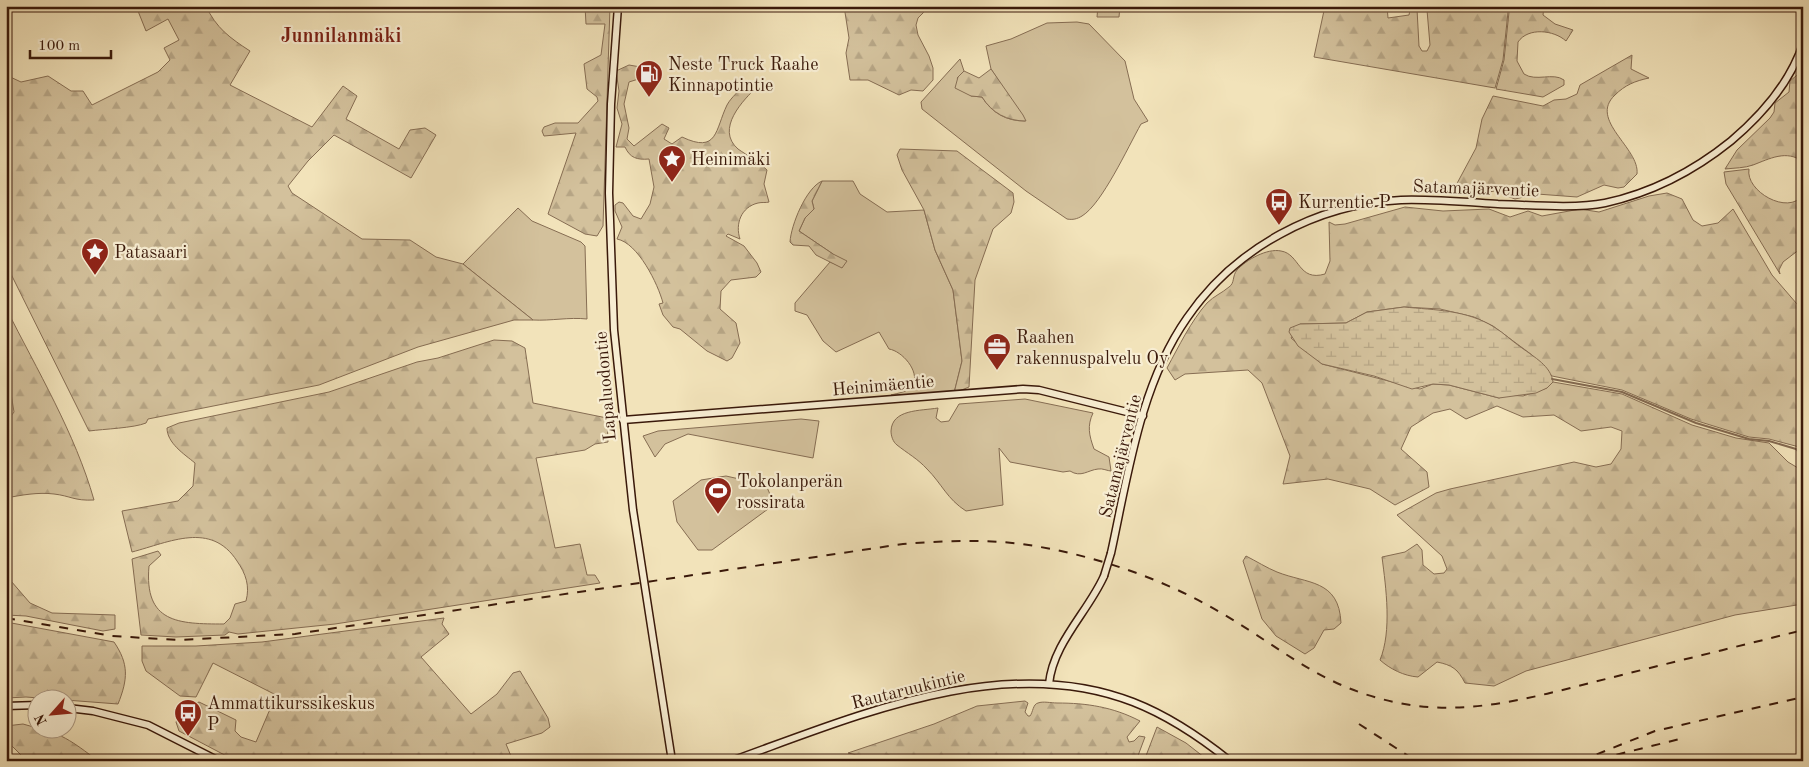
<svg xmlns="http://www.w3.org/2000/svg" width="1809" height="767" font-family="'Old Standard TT',serif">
<defs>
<pattern id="forest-firs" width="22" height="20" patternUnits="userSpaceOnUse" patternTransform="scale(1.25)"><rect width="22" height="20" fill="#d3c19c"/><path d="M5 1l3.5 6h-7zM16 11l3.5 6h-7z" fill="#b6a585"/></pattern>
<pattern id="wetland-marsh" width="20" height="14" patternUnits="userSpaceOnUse" patternTransform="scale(1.25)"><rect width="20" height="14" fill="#d3c19c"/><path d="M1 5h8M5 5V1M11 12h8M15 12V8" fill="none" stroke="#b6a585"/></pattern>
</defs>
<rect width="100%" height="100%" fill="#f2e3ba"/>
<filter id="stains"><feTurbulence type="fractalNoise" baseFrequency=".004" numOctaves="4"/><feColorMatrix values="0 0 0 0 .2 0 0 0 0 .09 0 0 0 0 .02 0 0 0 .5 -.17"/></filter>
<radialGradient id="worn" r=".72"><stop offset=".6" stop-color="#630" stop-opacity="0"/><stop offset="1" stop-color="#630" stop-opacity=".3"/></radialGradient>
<g fill="#d3c19c" stroke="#866d53">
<polygon points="1098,6 1120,6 1119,17 1097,17"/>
<path d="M1077 22 1089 24 1125 61 1134 99 1148 121 1141 124C1128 147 1102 204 1082 216 1077 219 1073 220 1067 219L1026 191 922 109 921 102 960 59 964 71 957 78 971 96 982 97C992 113 1006 121 1025 121L991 69 986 46 1011 39 1047 23Z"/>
<path d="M822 181H853L860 194 887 212 924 210 935 250 953 290 962 361 954 393 891 395C898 393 909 392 913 385 920 371 902 351 889 349L879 332 836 352 823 341 807 315 795 311V303L830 262 842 267 833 254 799 231 805 218 814 209 812 201Z"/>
<path d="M518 208 532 221 581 242 585 246 587 319C569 317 551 321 533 320L463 264Z"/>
<path d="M1025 399 1093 413C1087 426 1089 435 1094 449L1109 457 1111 471C1108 471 1102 468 1098 469 1088 470 1081 478 1070 471L1063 472 1010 462 999 448 1003 505 966 511C947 499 942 484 927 469 918 459 907 453 897 445 893 442 891 436 891 431 892 409 920 411 938 408L936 418 941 422 949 421 959 404Z"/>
<polygon points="801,419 819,421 813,458 688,434 665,444 655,457 643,436 658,431"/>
<polygon points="726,476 766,485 772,499 768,509 712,550 698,550 677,522 673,501 701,480"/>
</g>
<g fill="url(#forest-firs)" stroke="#866d53">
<path d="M147 6H178L185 9 189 6H206C216 28 230 38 250 51L230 85 312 127 343 86 357 96 346 119 399 149 410 130 425 128 436 135 411 178 334 135 308 161 288 186 292 193 362 239 410 240 436 257 463 264 533 320H514L418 347 319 385 148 419 146 423C134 428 104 429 89 431L6 264V75L21 82 48 76 71 91H83L92 105 158 72 170 60 164 48 179 40 168 19 146 31 138 11Z"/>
<polygon points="585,6 610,6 603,226 597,236 585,234 548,214 576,133 544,136 542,131 544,127 555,123 578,123 598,101 597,97 587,89 584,64 601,55 605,24 586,24"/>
<polygon points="844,6 928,8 918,18 916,25 918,35 929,56 933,68 933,80 923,91 911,90 899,95 868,80 850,80 846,53 849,38"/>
<polygon points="1325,6 1387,6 1388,18 1409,15 1410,10 1417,9 1419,46 1422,51 1427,51 1430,45 1427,10 1421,6 1512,6 1508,12 1503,60 1495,88 1314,57"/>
<path d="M1513 6H1544L1543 15 1555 24 1573 30 1566 41C1554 30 1528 27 1518 42L1517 61 1524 74C1536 82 1553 72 1564 80V85L1543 97 1496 89 1504 60 1509 12Z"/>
<path d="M1632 55 1631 69 1649 78C1635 81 1625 85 1615 95 1588 120 1640 148 1637 174L1624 187 1618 188 1604 185 1577 197 1537 194 1515 199 1494 191 1471 196 1454 189 1476 148 1482 119 1493 96 1543 106 1554 100 1566 99 1577 94 1580 85Z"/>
<path d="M629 65 652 69 648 76 629 82 624 104 629 128 627 139 634 146 662 124 669 128 664 139 672 144 682 137C718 154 715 130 727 105 732 96 739 92 744 84L758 86C743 100 715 129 738 149 748 156 758 161 767 170L764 184 769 202C766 203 762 202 758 203 741 207 735 224 740 239L728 234 726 236 744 246 757 263 761 272 756 277 731 280 721 291 720 309 736 323 740 343 732 358 727 361 707 351 680 329 673 327 663 315 659 304 663 303C658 284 638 243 617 239L622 227 615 211V205L619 202 623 203 633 216 641 219 650 204 654 187 649 159C637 160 630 158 625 147H616L622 124 617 108 619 91 616 71Z"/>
<path d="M991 69 1023 115 1026 121C1007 121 992 113 982 97L971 96 955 88 958 77 964 71 979 78Z"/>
<path d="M1803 70V162C1787 149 1769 159 1753 165 1745 168 1734 168 1725 169L1737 150 1770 118 1774 112 1775 103 1789 92 1790 81Z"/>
<polygon points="900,149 957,151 1013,193 1014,202 1011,213 993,229 975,280 969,387 954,393 962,361 953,290 935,250 924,210 902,170 897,155"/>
<path d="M1749 169C1745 191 1788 216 1803 195V251L1800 249 1783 262 1779 270 1780 274 1726 184 1724 172Z"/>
<path d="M822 181 812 201 814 209 805 218 799 231 833 254 847 261 842 268 816 255 809 246 793 245 790 242C791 225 806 188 822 181Z"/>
<path d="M1667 193 1682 199 1693 220 1702 226 1718 223 1733 209 1772 275 1803 311V448L1769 439 1749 437 1691 419 1622 390 1552 376 1532 355 1493 326 1474 317 1440 309 1404 307 1367 312 1346 323 1300 324 1291 338 1322 364 1420 389 1433 384 1449 385 1499 398 1508 395 1523 396 1547 388 1553 382 1622 394 1692 425 1736 438 1769 443 1788 462 1803 471V604L1735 615 1526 671 1494 686 1465 683C1458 669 1452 665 1437 662L1418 677C1404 676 1390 669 1380 660 1392 631 1386 588 1382 557L1405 552 1417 544 1422 550 1423 565 1434 574 1444 573 1447 569 1442 556 1397 515 1436 493 1450 489 1574 462 1596 467 1611 464 1621 449 1622 431 1611 427 1581 431 1554 415 1523 417 1497 406 1466 419 1450 409 1433 413 1411 427 1401 449 1427 472 1429 487 1395 505 1370 489 1328 479 1283 484 1290 456 1262 383 1248 370 1185 374 1175 380 1167 368C1179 346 1191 321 1207 303 1214 296 1222 293 1229 287 1235 283 1232 276 1237 270 1246 260 1267 248 1281 251 1300 254 1298 282 1325 274L1330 261 1329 222 1335 225 1345 224 1405 207 1443 211 1489 209 1510 217 1528 211 1542 216 1580 209 1599 212 1649 196Z"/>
<path d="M6 308C37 370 75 433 94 500 74 501 71 496 54 494 38 492 22 495 6 498V423L14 412 6 363Z"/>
<path d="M494 340 512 341 525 348 533 403 607 418 608 442 595 444 585 450 536 458 555 548 580 544 587 575H595L600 583 335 624 238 634 229 632 225 635 176 637 141 635 132 559 158 551 161 555 149 566C144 623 178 624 224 624L230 618 235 604 246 601C250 586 246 574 237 561 211 521 170 542 132 552L122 511 178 501 193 486 195 463C184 454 167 443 167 428L179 423 329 392 417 362 438 358Z"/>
<path d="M1246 556C1256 561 1267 568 1277 572 1307 584 1339 579 1341 623L1334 629 1324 630 1314 648 1305 654 1276 636 1262 619 1243 561Z"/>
<polygon points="6,581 11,581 30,603 52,613 115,615 115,629 103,631 26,616 6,615"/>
<polygon points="444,618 442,624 449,634 421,657 471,714 497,694 513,673 520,671 548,718 550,727 542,733 506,744 513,761 236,761 179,731 176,722 185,707 199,702 236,720 235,731 241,737 256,742 276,695 213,663 196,697 180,696 146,671 142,661 142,646 196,646 262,642"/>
<path d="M6 622 114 642C129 664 128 679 118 704L26 697 6 698Z"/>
<path d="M1025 701 1028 703 1025 712 1028 716H1030C1033 712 1033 704 1038 703 1043 701 1051 703 1057 703 1087 703 1113 707 1140 721L1127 737 1129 742 1134 741 1139 736 1145 737 1136 761H901L889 755 869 758 848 753 934 724 977 706Z"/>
<path d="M23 724 37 728 38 730C59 730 81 748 98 761H19L23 757 6 740V726Z"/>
<polygon points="1157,727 1186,743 1209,761 1144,761"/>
</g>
<path fill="url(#wetland-marsh)" stroke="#866d53" d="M1404 307C1435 310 1467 310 1494 327 1504 333 1513 342 1522 348 1534 357 1551 366 1553 382L1547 388 1536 393 1499 398 1449 385 1433 384 1412 389 1374 376 1322 364 1298 346 1289 332 1290 328 1300 324 1346 323 1367 312Z"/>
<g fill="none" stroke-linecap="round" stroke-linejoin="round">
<polyline stroke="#836950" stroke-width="2" points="1552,379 1622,392 1696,423 1749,439 1769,441 1796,449 1803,456"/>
<defs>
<g id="secondary">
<polyline points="618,6 611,104 609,193 614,330 633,510 672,761"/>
<polyline points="623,420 1023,389 1039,390 1143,416"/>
<path d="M1111 553C1128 475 1140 385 1187 318 1235 248 1316 204 1401 200 1433 199 1466 202 1498 204 1529 205 1576 209 1605 203 1651 193 1695 170 1731 141 1762 115 1790 82 1803 44"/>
<path d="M1049 684C1053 643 1088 612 1104 576"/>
<polyline points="6,706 38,705"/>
<polyline points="68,708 93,711 148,725 219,761"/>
<path d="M731 761C854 717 1003 651 1133 702 1169 716 1200 737 1230 761"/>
</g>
</defs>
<use href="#secondary" stroke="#3a190a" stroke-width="9"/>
<use href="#secondary" stroke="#f7edd2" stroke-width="6"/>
<g stroke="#3a190a" stroke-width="2" stroke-dasharray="9 9" stroke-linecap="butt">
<path d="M6 618 112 636 179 640 295 634 903 544C942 541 982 539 1022 544 1091 554 1163 578 1223 614 1286 651 1323 688 1399 703 1471 718 1544 694 1614 677 1677 661 1740 646 1803 630"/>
<polyline points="1359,724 1416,761"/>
<polyline points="1599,759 1680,739"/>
<polyline points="1580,761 1655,731 1803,697"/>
</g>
<defs>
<polyline id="secondary-bridge" points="1104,576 1111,553"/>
</defs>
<use href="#secondary-bridge" stroke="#3a190a" stroke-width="9" stroke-linecap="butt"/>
<use href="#secondary-bridge" stroke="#f7edd2" stroke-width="6"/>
</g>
<defs>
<symbol id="fuel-pin" viewBox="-11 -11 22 30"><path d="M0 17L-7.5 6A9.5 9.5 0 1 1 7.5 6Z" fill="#8f2418" stroke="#f7edd2"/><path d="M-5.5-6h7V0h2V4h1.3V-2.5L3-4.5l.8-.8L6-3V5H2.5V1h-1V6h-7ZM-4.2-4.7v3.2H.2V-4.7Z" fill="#fff"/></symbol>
<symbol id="sight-pin" viewBox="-11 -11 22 30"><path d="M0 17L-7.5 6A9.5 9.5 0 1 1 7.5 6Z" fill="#8f2418" stroke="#f7edd2"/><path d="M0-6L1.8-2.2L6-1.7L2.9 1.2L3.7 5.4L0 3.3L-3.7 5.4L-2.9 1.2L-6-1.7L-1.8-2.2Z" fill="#fff"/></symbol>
<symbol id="bus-pin" viewBox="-11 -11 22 30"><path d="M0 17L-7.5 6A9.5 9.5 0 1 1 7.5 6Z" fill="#8f2418" stroke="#f7edd2"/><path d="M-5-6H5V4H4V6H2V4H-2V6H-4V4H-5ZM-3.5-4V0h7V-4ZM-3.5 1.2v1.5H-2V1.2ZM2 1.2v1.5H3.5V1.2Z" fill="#fff"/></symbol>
<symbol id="office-pin" viewBox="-11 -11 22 30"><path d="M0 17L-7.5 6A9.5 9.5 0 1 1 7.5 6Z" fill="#8f2418" stroke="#f7edd2"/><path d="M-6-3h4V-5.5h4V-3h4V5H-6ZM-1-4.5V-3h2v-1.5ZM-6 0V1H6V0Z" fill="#fff"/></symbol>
<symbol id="stadium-pin" viewBox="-11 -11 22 30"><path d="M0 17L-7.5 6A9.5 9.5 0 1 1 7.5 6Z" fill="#8f2418" stroke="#f7edd2"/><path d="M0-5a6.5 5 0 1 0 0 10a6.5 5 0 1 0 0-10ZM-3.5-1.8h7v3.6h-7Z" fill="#fff"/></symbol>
</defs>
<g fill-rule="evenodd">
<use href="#fuel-pin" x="633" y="58" width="32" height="43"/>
<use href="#sight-pin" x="656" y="143" width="32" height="43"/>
<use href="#bus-pin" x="1263" y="186" width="32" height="43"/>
<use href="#sight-pin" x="79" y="236" width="32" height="43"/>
<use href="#office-pin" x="981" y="331" width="32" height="43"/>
<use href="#stadium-pin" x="702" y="475" width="32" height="43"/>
<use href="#bus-pin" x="172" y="697" width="32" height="43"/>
</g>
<g text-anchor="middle" stroke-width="4.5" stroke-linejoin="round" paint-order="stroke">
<g font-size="18" fill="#3a190a" stroke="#f7edd2" text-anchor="start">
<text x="668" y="70">Neste Truck Raahe<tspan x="668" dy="21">Kinnapotintie</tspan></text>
<text x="691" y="165">Heinimäki</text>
<text x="1298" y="208">Kurrentie P</text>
<text x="114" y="258">Patasaari</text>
<text x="1016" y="343">Raahen<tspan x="1016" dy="21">rakennuspalvelu Oy</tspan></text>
<text x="737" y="487">Tokolanperän<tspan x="737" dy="21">rossirata</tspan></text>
<text x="207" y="709">Ammattikurssikeskus<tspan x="207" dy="21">P</tspan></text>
</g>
<g font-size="18" fill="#3a190a" stroke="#f7edd2">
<text transform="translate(1476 188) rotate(2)" y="6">Satamajärventie</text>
<text transform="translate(883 385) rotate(-5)" y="6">Heinimäentie</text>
<text transform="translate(605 386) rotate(-95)" y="6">Lapaluodontie</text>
<text transform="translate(1120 456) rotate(-76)" y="6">Satamajärventie</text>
<text transform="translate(908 689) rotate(-14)" y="6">Rautaruukintie</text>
</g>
<g font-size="20" font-weight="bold" fill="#7a1f14" stroke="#f7edd2">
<text x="341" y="42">Junnilanmäki</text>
</g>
</g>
<rect width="1809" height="767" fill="none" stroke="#f2e3ba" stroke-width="25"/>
<rect x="8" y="8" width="1794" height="752" fill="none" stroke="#3a190a" stroke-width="2.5"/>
<rect x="12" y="12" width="1784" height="742" fill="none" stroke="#3a190a"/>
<g transform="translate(52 714) rotate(243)"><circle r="24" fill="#f7edd2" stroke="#ab9882"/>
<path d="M0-4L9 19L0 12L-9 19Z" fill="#8f2418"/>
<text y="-8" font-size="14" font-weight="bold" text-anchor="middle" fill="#3a190a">N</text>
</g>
<path d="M30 50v8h81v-8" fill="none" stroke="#3a190a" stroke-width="2.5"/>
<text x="38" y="50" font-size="15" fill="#3a190a" stroke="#f7edd2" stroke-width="4" paint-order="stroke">100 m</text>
<rect width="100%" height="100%" filter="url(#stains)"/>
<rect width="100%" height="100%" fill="url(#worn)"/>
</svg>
